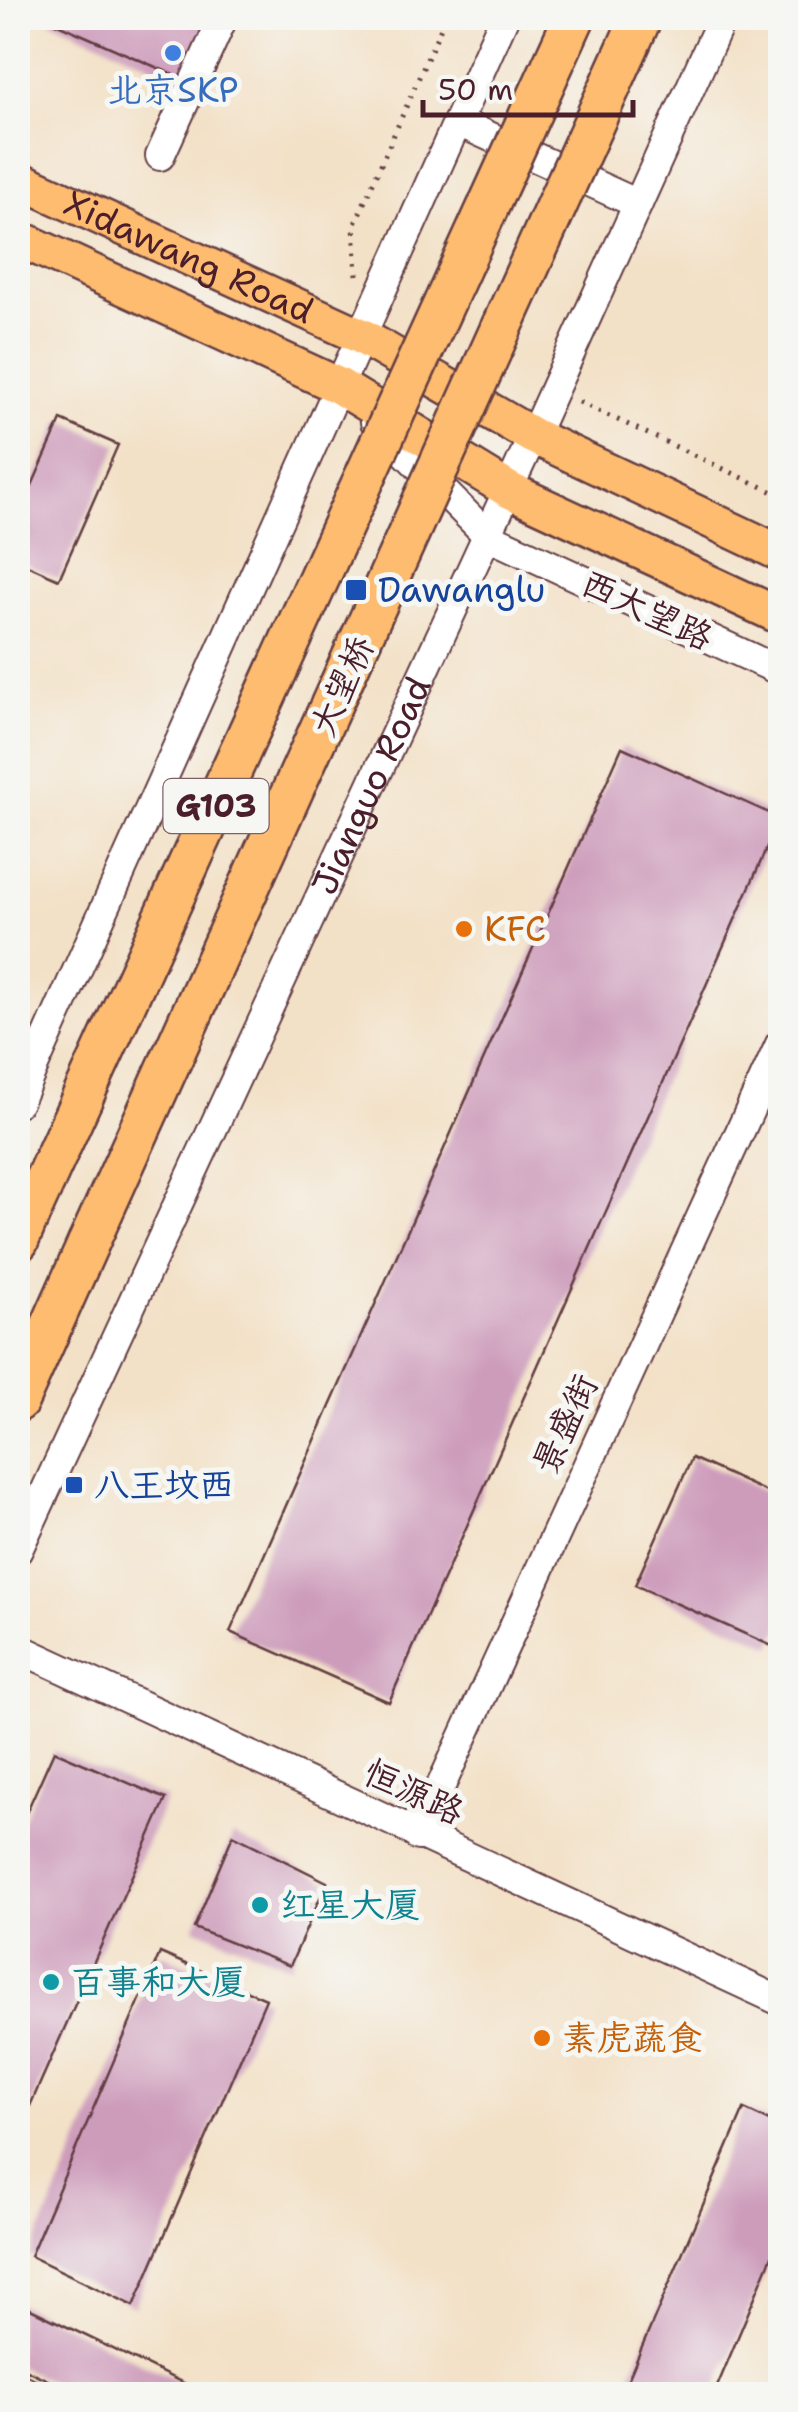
<svg xmlns="http://www.w3.org/2000/svg" width="798" height="2412" font-family="'Shantell Sans','LXGW WenKai TC',sans-serif">
<rect width="100%" height="100%" fill="#f6f6f2"/>
<filter id="ink" filterUnits="userSpaceOnUse"><feTurbulence type="fractalNoise" baseFrequency=".01" numOctaves="2"/><feDisplacementMap in="SourceGraphic" scale="20" xChannelSelector="R" yChannelSelector="G"/><feConvolveMatrix kernelMatrix="1 2 1 2 8 2 1 2 1" color-interpolation-filters="sRGB"/></filter>
<filter id="wash" filterUnits="userSpaceOnUse"><feTurbulence type="fractalNoise" baseFrequency=".0048" numOctaves="4" result="noise"/><feDisplacementMap in="SourceGraphic" scale="40" xChannelSelector="R" yChannelSelector="G"/><feGaussianBlur stdDeviation="2.25" result="paint"/><feColorMatrix in="noise" values="0 0 0 0 0 0 0 0 0 0 0 0 0 0 0 0 0 1.4 0 .05"/><feComposite in="paint" operator="in"/></filter>
<g filter="url(#wash)">
<rect width="100%" height="100%" fill="#f3e1c7"/>
<g id="blocks">
<g fill="#cd9cbb">
<polygon points="44,18 237,18 206,89"/>
<polygon points="61,420 118,445 59,579 18,561 18,517"/>
<polygon points="622,747 780,818 389,1702 230,1632"/>
<polygon points="692,1458 780,1498 780,1628 772,1646 635,1585"/>
<polygon points="54,1751 166,1799 18,2133 18,1831"/>
<polygon points="233,1835 327,1882 290,1966 194,1928"/>
<polygon points="160,1953 266,1999 134,2306 30,2256"/>
<polygon points="744,2109 780,2126 780,2237 714,2394 622,2394"/>
<polygon points="18,2303 198,2390 196,2394 77,2394 18,2366"/>
</g>
</g>
</g>
<g filter="url(#ink)">
<use href="#blocks" fill-opacity="0" stroke="#633c42" stroke-width="2.5"/>
<g fill="none" stroke-linecap="round" stroke-linejoin="round">
<defs>
<g id="minor">
<polyline points="458,122 638,204"/>
<polyline points="160,156 223,18"/>
<polyline points="375,422 488,536 780,671"/>
<polyline points="18,1102 504,18"/>
<path id="s1" d="M18 1550 533 436 722 18"/>
<polyline points="18,1648 780,2001"/>
<polyline points="418,1836 780,1044"/>
<polyline points="18,2388 33,2394"/>
</g>
<g id="major">
<path id="s2" d="M18 179 361 336 533 436 780 553"/>
<polyline points="18,238 339,386 509,490 780,616"/>
</g>
<g id="highway">
<polyline points="18,1241 28,1217"/>
<polyline points="18,1401 88,1244"/>
</g>
</defs>
<use href="#minor" stroke="#633c42" stroke-width="32"/>
<use href="#major" stroke="#633c42" stroke-width="40"/>
<use href="#highway" stroke="#633c42" stroke-width="45"/>
<g stroke="#633c42" stroke-width="5" stroke-dasharray="2.5 8" stroke-linecap="butt">
<polyline points="357,275 354,226 445,18"/>
<polyline points="579,402 780,495"/>
</g>
<use href="#minor" stroke="#fff" stroke-width="28"/>
<use href="#major" stroke="#febc70" stroke-width="35"/>
<use href="#highway" stroke="#febc70" stroke-width="40"/>
<defs>
<g id="highway-bridge">
<polyline points="28,1217 574,18"/>
<polyline points="88,1244 641,18"/>
</g>
</defs>
<use href="#highway-bridge" stroke="#633c42" stroke-width="45" stroke-linecap="butt"/>
<use href="#highway-bridge" stroke="#febc70" stroke-width="40"/>
</g>
</g>
<circle fill="#3f7fe0" stroke="#f6f6f2" stroke-width="4" cx="173" cy="53" r="10"/>
<g fill="#1a4fb4" stroke="#f6f6f2" stroke-width="4">
<rect x="344" y="578" width="24" height="24" rx="5"/>
<rect x="64" y="1475" width="20" height="20" rx="5"/>
</g>
<g fill="#e8710a" stroke="#f6f6f2" stroke-width="4">
<circle cx="464" cy="929" r="10"/>
<circle cx="542" cy="2038" r="10"/>
</g>
<g fill="#0f9aa8" stroke="#f6f6f2" stroke-width="4">
<circle cx="260" cy="1905" r="10"/>
<circle cx="51" cy="1982" r="10"/>
</g>
<g text-anchor="middle" stroke-width="10" stroke-linejoin="round" paint-order="stroke">
<rect fill="#f6f6f2" stroke="#7e6067" stroke-width="2.5" x="163.5" y="779" width="105" height="54" rx="8"/>
<g font-size="32" font-weight="bold" fill="#4a1f2b">
<text x="216" y="817">G103</text>
</g>
<g font-size="35" fill="#366cbe" stroke="#f6f6f2">
<text x="173" y="102">北京SKP</text>
</g>
<g font-size="35" fill="#4a1f2b" stroke="#f6f6f2">
<text dy="12" stroke="none"><textPath href="#s2" startOffset="188">Xidawang Road</textPath></text>
<text transform="translate(647 610) rotate(25)" y="12">西大望路</text>
<text transform="translate(342 686) rotate(-66)" y="12">大望桥</text>
<text dy="12" stroke="none"><textPath href="#s1" startOffset="842">Jianguo Road</textPath></text>
<text transform="translate(565 1424) rotate(-65)" y="12">景盛街</text>
<text transform="translate(414 1792) rotate(25)" y="12">恒源路</text>
</g>
<g font-size="35" fill="#164399" stroke="#f6f6f2" text-anchor="start">
<text x="378" y="602">Dawanglu</text>
<text x="94" y="1497">八王坟西</text>
</g>
<g font-size="35" fill="#c56008" stroke="#f6f6f2" text-anchor="start">
<text x="484" y="941">KFC</text>
<text x="562" y="2050">素虎蔬食</text>
</g>
<g font-size="35" fill="#0d838f" stroke="#f6f6f2" text-anchor="start">
<text x="280" y="1917">红星大厦</text>
<text x="71" y="1994">百事和大厦</text>
</g>
</g>
<rect width="798" height="2412" fill="none" stroke="#f6f6f2" stroke-width="60"/>
<path d="M423 100v15h210v-15" fill="none" stroke="#4a1f2b" stroke-width="5"/>
<text x="438" y="100" font-size="30" fill="#4a1f2b" stroke="#f6f6f2" stroke-width="8" paint-order="stroke">50 m</text>
</svg>
